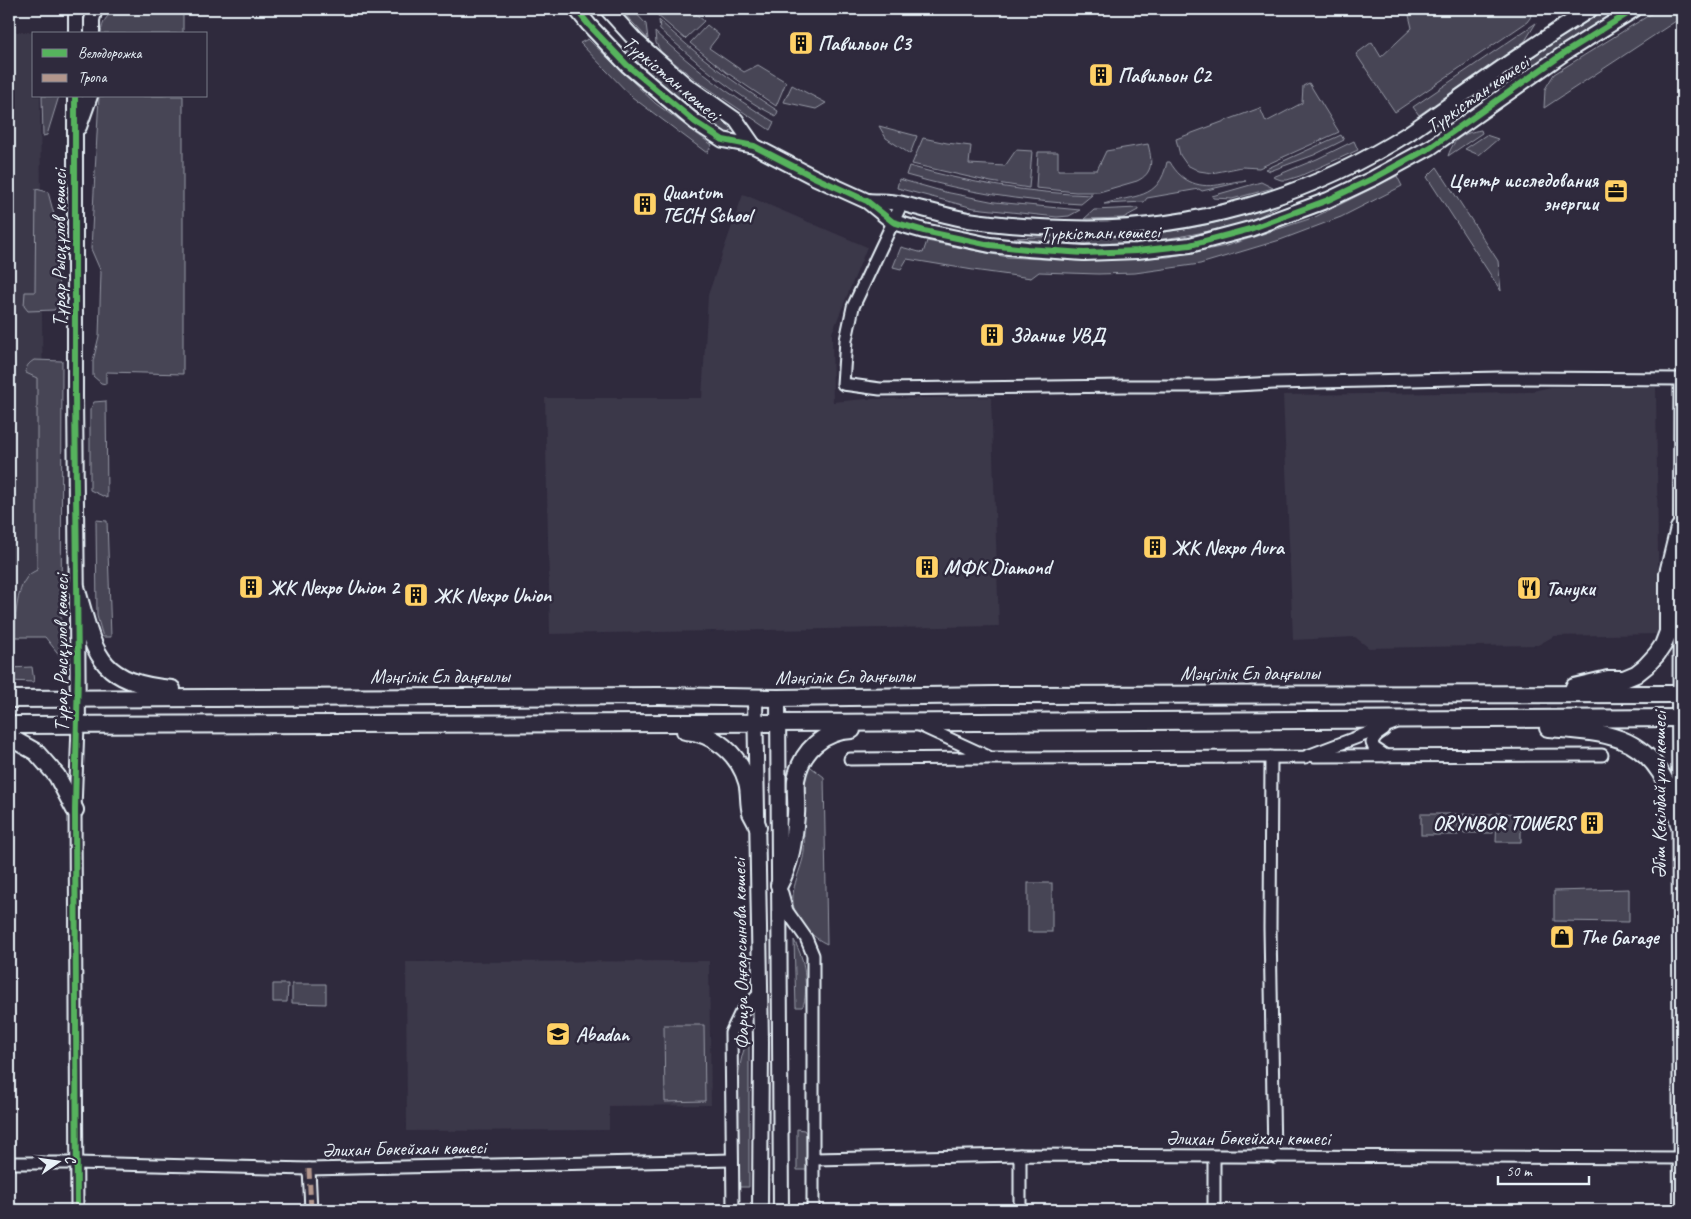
<svg xmlns="http://www.w3.org/2000/svg" width="1691" height="1219" font-family="Caveat,sans-serif">
<rect width="100%" height="100%" fill="#2f2a3d"/>
<filter id="ink" filterUnits="userSpaceOnUse"><feTurbulence type="fractalNoise" baseFrequency=".02" numOctaves="2"/><feDisplacementMap in="SourceGraphic" scale="10" xChannelSelector="R" yChannelSelector="G"/><feConvolveMatrix kernelMatrix="1 2 1 2 8 2 1 2 1" color-interpolation-filters="sRGB"/></filter>
<g filter="url(#ink)">
<g fill="#3b3749">
<polygon points="9,32 39,32 39,34 34,34 34,96 40,96 45,637 9,638"/>
<polygon points="743,194 867,247 832,333 833,402 864,399 991,397 999,626 550,634 545,398 702,398 708,295"/>
<polygon points="1551,387 1656,387 1659,634 1554,636 1538,645 1369,648 1355,637 1293,640 1283,395 1528,392"/>
<polygon points="709,961 711,1105 609,1106 609,1130 407,1131 406,962"/>
</g>
<g fill="#464455" stroke="#979aa6">
<path d="M117 9H183V34H101C102 21 107 15 117 9Z"/>
<polygon points="620,9 632,9 646,24 648,39"/>
<polygon points="655,9 690,9 704,21 685,39 657,15"/>
<polygon points="1410,9 1533,9 1530,18 1527,22 1395,112 1356,54 1372,42 1381,57 1412,28 1408,11"/>
<polygon points="1606,9 1621,9 1496,90 1538,53"/>
<polygon points="1659,9 1682,9 1682,17 1544,108 1545,89 1554,74"/>
<path d="M659 20C696 55 736 84 778 111L776 116C732 94 696 61 660 30Z"/>
<polygon points="1536,23 1525,41 1419,115 1413,107"/>
<polygon points="707,25 719,35 709,48 744,72 758,65 786,82 776,106 726,72 690,43"/>
<path d="M655 32C692 67 731 96 774 122L770 130 696 80 661 52 656 43Z"/>
<polygon points="588,39 655,103 712,145 707,153 632,97 580,43"/>
<polygon points="624,48 733,128 728,135 697,113 656,81"/>
<polygon points="1309,83 1339,132 1259,168 1242,167 1212,173 1199,171 1187,165 1180,155 1176,139 1260,108 1266,122 1302,103 1303,86"/>
<polygon points="792,85 826,103 816,109 784,102"/>
<polygon points="42,96 59,96 47,135 43,136"/>
<polygon points="99,96 183,96 183,374 106,372 106,384 101,383 93,376 93,361 99,336 101,272 91,249"/>
<polygon points="879,126 917,136 910,154 886,138"/>
<path d="M1481 130 1482 133 1448 156C1454 138 1463 133 1481 130Z"/>
<polygon points="1341,135 1344,140 1314,155 1270,171 1266,169"/>
<polygon points="1486,135 1498,139 1479,155 1465,149"/>
<polygon points="923,138 947,143 971,146 969,164 1005,166 1016,150 1032,151 1029,188 991,182 912,164"/>
<polygon points="1354,141 1358,150 1300,176 1287,180 1281,180 1273,177 1317,159"/>
<path d="M1148 144C1152 160 1154 173 1137 181L1099 192H1076L1036 188 1038 152H1058V170H1097L1106 151Z"/>
<path d="M1167 162H1170C1182 183 1200 189 1223 184 1231 183 1238 180 1246 181L1202 191 1199 189 1147 198 1144 202 1104 204C1134 194 1159 201 1167 162Z"/>
<path d="M909 166C969 183 1029 193 1092 195L1081 204C1019 201 966 192 906 175Z"/>
<polygon points="1437,167 1498,261 1501,291 1427,177"/>
<polygon points="1397,176 1402,186 1341,217 1280,240 1200,264 1135,273 1098,274 1039,272 1031,278 973,270 907,259 901,269 893,267 901,247 923,253 927,241 1007,257 1077,261 1168,257 1226,246 1315,217"/>
<polygon points="899,179 945,192 995,202 1080,210 1069,216 1057,217 974,208 897,188"/>
<polygon points="1261,182 1273,188 1232,199 1213,198 1212,196"/>
<polygon points="36,189 48,192 57,226 59,305 54,310 28,311 24,306 25,292 35,292"/>
<path d="M1285 202C1273 209 1261 216 1248 221 1234 227 1218 229 1204 232 1141 245 1077 247 1014 238 1066 235 1119 238 1171 231 1210 226 1248 214 1285 202Z"/>
<polygon points="1138,208 1138,210 1123,218 1084,219 1094,210"/>
<path d="M34 360 62 361 61 657 45 637H15C15 621 16 590 27 577 29 574 33 572 37 570V378L26 373C26 366 28 364 34 360Z"/>
<polygon points="106,401 107,498 90,490 90,410 94,402"/>
<polygon points="96,520 107,521 111,637 103,637 97,616"/>
<polygon points="32,667 34,682 9,681 9,668"/>
<path d="M807 764 824 777 827 944C813 938 798 923 794 908 789 888 802 870 804 852 806 828 796 783 807 764Z"/>
<polygon points="1497,813 1521,814 1521,842 1496,842"/>
<rect x="1421" y="814" width="37" height="21"/>
<rect x="1463" y="814" width="30" height="19"/>
<rect x="1028" y="883" width="24" height="49"/>
<polygon points="1629,889 1629,922 1554,921 1554,891"/>
<path d="M794 940C797 946 800 952 802 959 805 968 808 1000 802 1007H796Z"/>
<polygon points="273,984 288,984 287,1002 273,1002"/>
<polygon points="292,984 326,984 326,1004 292,1003"/>
<polygon points="664,1025 704,1025 705,1101 665,1102"/>
<path d="M749 1038V1187H739C739 1164 739 1141 738 1117 738 1090 736 1063 749 1038Z"/>
<polygon points="797,1129 804,1130 806,1133 807,1170 797,1170"/>
</g>
<g fill="none" stroke-linecap="round" stroke-linejoin="round">
<defs>
<g id="minor">
<polyline points="902,203 853,307 846,340 843,384 880,389 1124,386 1216,386 1275,383 1500,378 1682,379"/>
<polyline points="1679,694 1680,379"/>
<polyline points="917,724 991,758 1305,757 1395,723"/>
<path d="M1384 730C1378 734 1374 736 1372 743L1374 748 1386 756"/>
<polyline points="1314,756 1602,755"/>
<polyline points="1271,757 1270,928 1274,1157"/>
<polyline points="850,759 988,758"/>
<polyline points="782,893 787,911 806,938 813,955 813,1210"/>
<polyline points="1214,1157 1214,1210"/>
<polyline points="813,1159 1020,1155 1682,1158"/>
<polyline points="9,1163 76,1163 309,1169 732,1160"/>
<polyline points="309,1169 311,1210"/>
<polyline points="77,1210 75,810 78,725"/>
<polyline points="733,1210 731,1033 740,1014 761,992"/>
<polyline points="1020,1210 1020,1155"/>
</g>
<g id="tertiary">
<polyline points="576,9 589,25 627,65 695,122 723,140 754,146 814,177 867,201 893,222 924,231 990,245 1027,249 1084,253 1137,251 1190,245 1250,229 1328,200 1374,178 1431,147 1566,52 1635,9"/>
<polyline points="607,9 636,41 654,57 686,85 736,120 754,146"/>
<polyline points="76,34 76,9"/>
<polyline points="92,34 92,20 95,9"/>
<polyline points="75,96 75,396 78,725"/>
<polyline points="79,127 90,96"/>
<path d="M867 201C879 202 892 201 903 204 924 209 946 216 968 220 1000 225 1033 227 1065 228 1186 233 1307 198 1409 133 1434 116 1458 98 1483 81 1518 56 1554 32 1591 9"/>
<polyline points="1679,694 1681,1210"/>
<polyline points="755,698 761,1042 760,1210"/>
<polyline points="778,698 781,1210"/>
</g>
<g id="secondary">
<path d="M76 587C95 652 95 682 172 689"/>
<polyline points="1574,687 1608,679 1624,679 1636,674 1646,666 1657,654 1663,645 1668,632 1668,573 1679,528"/>
<polyline points="9,699 659,696 778,698 995,695 1682,694"/>
<path d="M9 725C567 723 1124 723 1682 718"/>
<path d="M1548 728C1597 732 1642 732 1666 783 1672 796 1675 810 1679 824"/>
<path d="M685 731C714 733 739 754 747 782 750 792 748 803 751 813 753 817 756 822 758 827"/>
<polyline points="9,737 36,752 57,776 75,810"/>
<path d="M779 885C791 863 794 839 796 815 797 803 795 791 796 780 801 751 823 731 852 730"/>
</g>
</defs>
<use href="#minor" stroke="#e8f1f8" stroke-width="15"/>
<use href="#tertiary" stroke="#e8f1f8" stroke-width="18"/>
<use href="#secondary" stroke="#e8f1f8" stroke-width="20"/>
<use href="#minor" stroke="#2f2a3d" stroke-width="11"/>
<use href="#tertiary" stroke="#2f2a3d" stroke-width="14"/>
<use href="#secondary" stroke="#2f2a3d" stroke-width="16"/>
<polyline stroke="#b2968c" stroke-width="5" stroke-dasharray="10 5" stroke-linecap="butt" points="309,1169 311,1210"/>
<defs>
<g id="cycleway">
<polyline points="576,9 589,25 627,65 695,122 723,140 754,146 814,177 867,201 893,222 924,231 990,245 1027,249 1084,253 1137,251 1190,245 1250,229 1328,200 1374,178 1431,147 1566,52 1635,9"/>
<polyline points="75,96 75,396 78,672 75,810 77,1210"/>
</g>
</defs>
<use href="#cycleway" stroke="#2f2a3d" stroke-width="9"/>
<use href="#cycleway" stroke="#56b35d" stroke-width="6"/>
</g>
</g>
<defs>
<symbol id="building-square" viewBox="-11 -11 22 22"><rect x="-9" y="-9" width="18" height="18" rx="4" fill="#ffd166" stroke="#2f2a3d"/><path d="M-4-6H4V6H1V3H-1V6H-4ZM-2.5-4.3h1.7v1.8h-1.7ZM.8-4.3h1.7v1.8H.8ZM-2.5-1h1.7V.8h-1.7ZM.8-1h1.7V.8H.8Z" fill="#111"/></symbol>
<symbol id="office-square" viewBox="-11 -11 22 22"><rect x="-9" y="-9" width="18" height="18" rx="4" fill="#ffd166" stroke="#2f2a3d"/><path d="M-6-3h4V-5.5h4V-3h4V5H-6ZM-1-4.5V-3h2v-1.5ZM-6 0V1H6V0Z" fill="#111"/></symbol>
<symbol id="restaurant-square" viewBox="-11 -11 22 22"><rect x="-9" y="-9" width="18" height="18" rx="4" fill="#ffd166" stroke="#2f2a3d"/><path d="M-5-6h1v4h1v-4h1v4h1v-4h1v5L-1.5 .5V6h-2V.5L-5-1ZM5-6V6H3V1.5H1.5Q1.5-4 5-6Z" fill="#111"/></symbol>
<symbol id="shop-square" viewBox="-11 -11 22 22"><rect x="-9" y="-9" width="18" height="18" rx="4" fill="#ffd166" stroke="#2f2a3d"/><path d="M-5-2.5h2.3a2.7 3.5 0 0 1 5.4 0H5L5.5 6h-11ZM-1.5-2.5h3a1.5 2.3 0 0 0-3 0Z" fill="#111"/></symbol>
<symbol id="school-square" viewBox="-11 -11 22 22"><rect x="-9" y="-9" width="18" height="18" rx="4" fill="#ffd166" stroke="#2f2a3d"/><path d="M0-5L7-2L0 1L-7-2ZM-4 1L0 2.5L4 1V4Q0 6-4 4Z" fill="#111"/></symbol>
</defs>
<g fill-rule="evenodd">
<use href="#building-square" x="787" y="29" width="28" height="28"/>
<use href="#building-square" x="1087" y="61" width="28" height="28"/>
<use href="#office-square" x="1602" y="177" width="28" height="28"/>
<use href="#building-square" x="631" y="190" width="28" height="28"/>
<use href="#building-square" x="978" y="321" width="28" height="28"/>
<use href="#building-square" x="1141" y="533" width="28" height="28"/>
<use href="#building-square" x="913" y="553" width="28" height="28"/>
<use href="#building-square" x="237" y="573" width="28" height="28"/>
<use href="#restaurant-square" x="1515" y="574" width="28" height="28"/>
<use href="#building-square" x="402" y="581" width="28" height="28"/>
<use href="#building-square" x="1578" y="809" width="28" height="28"/>
<use href="#shop-square" x="1548" y="923" width="28" height="28"/>
<use href="#school-square" x="544" y="1020" width="28" height="28"/>
</g>
<g text-anchor="middle" stroke-width="5" stroke-linejoin="round" paint-order="stroke">
<g font-size="20" font-weight="bold" fill="#e8f1f8" stroke="#2f2a3d" text-anchor="start">
<text x="818" y="50">Павильон С3</text>
<text x="1118" y="82">Павильон С2</text>
<text x="1598" y="187" text-anchor="end">Центр исследования<tspan x="1598" dy="23">энергии</tspan></text>
<text x="662" y="199">Quantum<tspan x="662" dy="23">TECH School</tspan></text>
<text x="1010" y="342">Здание УВД</text>
<text x="1172" y="554">ЖК Nexpo Aura</text>
<text x="944" y="574">МФК Diamond</text>
<text x="268" y="594">ЖК Nexpo Union 2</text>
<text x="1546" y="595">Тануки</text>
<text x="434" y="602">ЖК Nexpo Union</text>
<text x="1574" y="830" text-anchor="end">ORYNBOR TOWERS</text>
<text x="1580" y="944">The Garage</text>
<text x="576" y="1041">Abadan</text>
</g>
<g font-size="20" fill="#e8f1f8" stroke="#2f2a3d">
<text transform="translate(672 78) rotate(40)" y="7">Түркістан көшесі</text>
<text transform="translate(1477 94) rotate(-35)" y="7">Түркістан көшесі</text>
<text transform="translate(1100 232) rotate(-1)" y="7">Түркістан көшесі</text>
<text transform="translate(59 248) rotate(-90)" y="7">Тұрар Рысқұлов көшесі</text>
<text transform="translate(61 653) rotate(-90)" y="7">Тұрар Рысқұлов көшесі</text>
<text x="1250" y="680">Мәңгілік Ел даңғылы</text>
<text x="440" y="683">Мәңгілік Ел даңғылы</text>
<text transform="translate(845 676) rotate(-1)" y="7">Мәңгілік Ел даңғылы</text>
<text transform="translate(1659 795) rotate(-90)" y="7">Әбіш Кекілбайұлы көшесі</text>
<text transform="translate(740 954) rotate(-91)" y="7">Фариза Оңғарсынова көшесі</text>
<text x="1248" y="1145">Әлихан Бөкейхан көшесі</text>
<text transform="translate(404 1148) rotate(-1)" y="7">Әлихан Бөкейхан көшесі</text>
</g>
</g>
<rect width="1691" height="1219" fill="none" stroke="#2f2a3d" stroke-width="30"/>
<rect x="15" y="15" width="1661" height="1189" fill="none" stroke="#e8f1f8" stroke-width="2" filter="url(#ink)"/>
<rect x="32" y="32" width="175" height="65" fill="#2f2a3d" stroke="#797a88"/>
<rect x="42" y="49" width="25" height="8" fill="#56b35d" stroke="#797a88"/>
<text x="78" y="58" font-size="15" fill="#e8f1f8">Велодорожка</text>
<rect x="42" y="74" width="25" height="8" fill="#b2968c" stroke="#797a88"/>
<text x="78" y="82" font-size="15" fill="#e8f1f8">Тропа</text>
<g transform="translate(58 1162) rotate(77)" stroke="#2f2a3d" stroke-width="4" paint-order="stroke">
<path d="M0-4L9 19L0 12L-9 19Z" fill="#e8f1f8"/>
<text y="-8" font-size="14" font-weight="bold" text-anchor="middle" fill="#e8f1f8">С</text>
</g>
<path d="M1498 1176v8h91v-8" fill="none" stroke="#e8f1f8" stroke-width="2.5"/>
<text x="1506" y="1176" font-size="15" fill="#e8f1f8" stroke="#2f2a3d" stroke-width="4" paint-order="stroke">50 m</text>
</svg>
